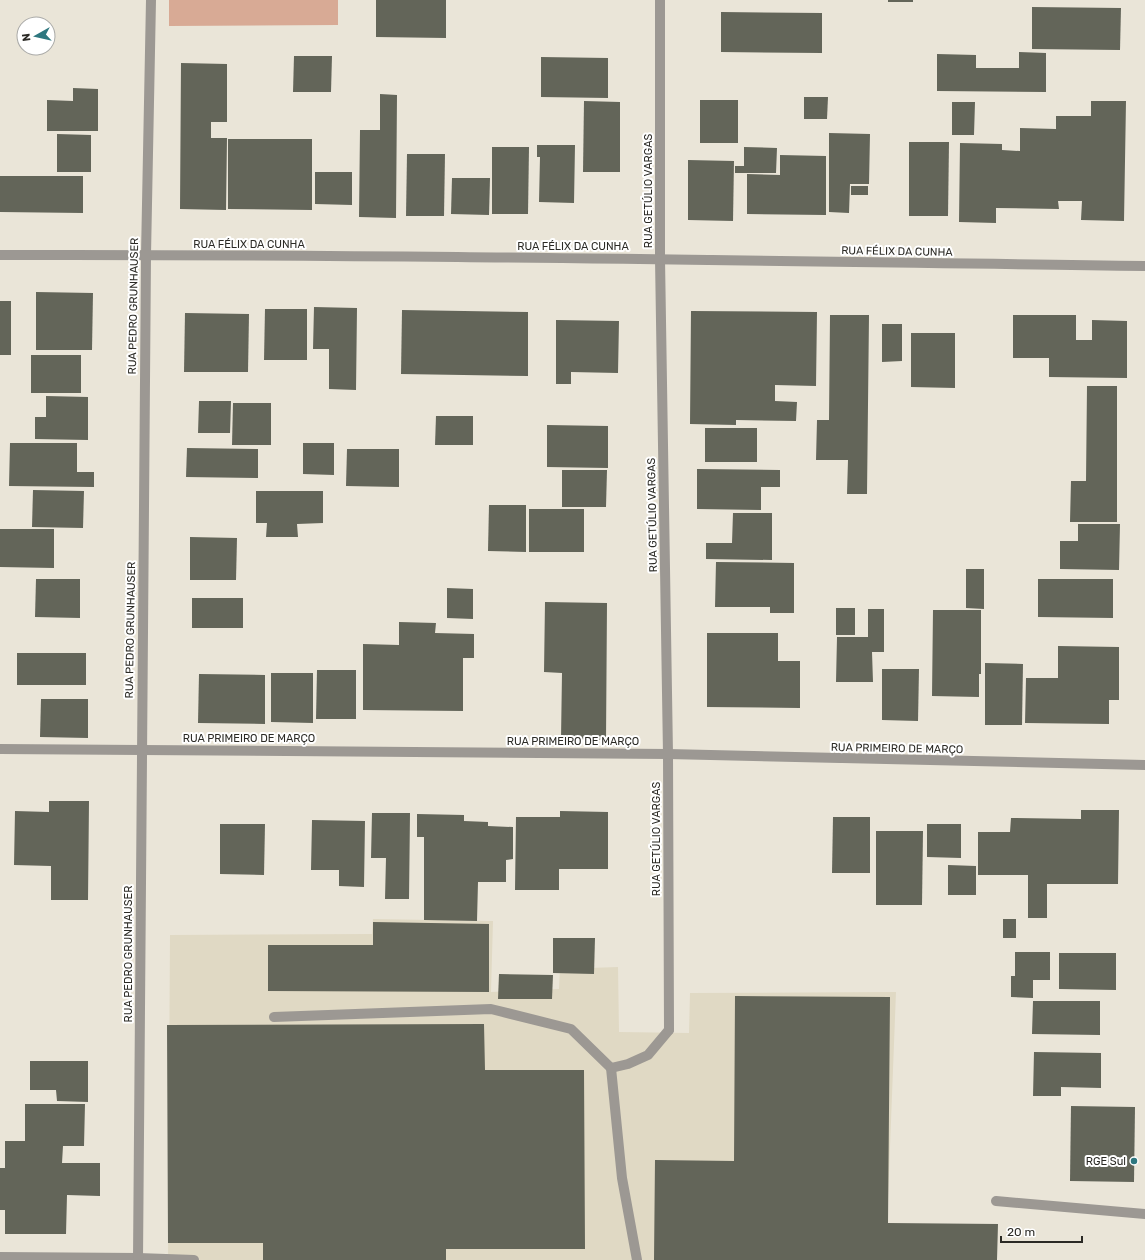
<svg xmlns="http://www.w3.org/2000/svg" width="1145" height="1260" font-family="Rubik,sans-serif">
<rect width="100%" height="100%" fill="#eae5d8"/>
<polygon fill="#e0d9c4" points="373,919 493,921 491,992 559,989 560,969 618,967 619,1032 689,1033 690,993 896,992 887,1225 994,1260 168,1260 170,935 372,934"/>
<polygon fill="#d8aa95" points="169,0 338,0 338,25 169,26"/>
<g fill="#636559">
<polygon points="376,0 446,0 446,38 376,37"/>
<rect x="888" y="0" width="25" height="2"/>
<polygon points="1032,7 1121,8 1120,50 1032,49"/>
<polygon points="721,12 822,13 822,53 721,52"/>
<polygon points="1019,52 1046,53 1046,92 937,91 937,54 976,55 976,68 1019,68"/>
<polygon points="294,56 332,56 331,92 293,92"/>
<polygon points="541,57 608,58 608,98 541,97"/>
<polygon points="181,63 227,64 227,122 211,122 211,138 227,138 226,210 180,209"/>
<polygon points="73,88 98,89 98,131 47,131 47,100 73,101"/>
<polygon points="380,94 397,95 396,218 359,217 360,130 380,130"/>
<polygon points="804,97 828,97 827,119 804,119"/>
<rect x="700" y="100" width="38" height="43"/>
<polygon points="584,101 620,102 620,172 583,172"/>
<polygon points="1091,101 1126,101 1124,221 1081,220 1082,201 1058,201 1059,209 996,208 996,223 959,222 960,143 1002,144 1002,150 1020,151 1020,128 1056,129 1056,116 1091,116"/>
<polygon points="952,102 975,102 974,135 952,135"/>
<polygon points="829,133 870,134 869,184 850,184 849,213 829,212"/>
<polygon points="57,134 91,135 91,172 57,172"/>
<polygon points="228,139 312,139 312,210 228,209"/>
<polygon points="909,142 949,142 948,216 909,216"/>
<polygon points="537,145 575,145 574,203 539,202 540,157 537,157"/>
<polygon points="492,147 529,147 528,214 492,214"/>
<polygon points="744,147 777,148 776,173 735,173 735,166 744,166"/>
<polygon points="407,154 445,154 444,216 406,216"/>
<polygon points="780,155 826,156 826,215 747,214 747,174 780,175"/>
<polygon points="688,160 734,161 733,221 688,220"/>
<polygon points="315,172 352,172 352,205 315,204"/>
<polygon points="0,176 83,176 83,213 0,212"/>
<polygon points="452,178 490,178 489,215 451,214"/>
<rect x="851" y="186" width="17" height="9"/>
<polygon points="36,292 93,293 92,350 36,350"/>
<rect x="0" y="301" width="11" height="54"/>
<polygon points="314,307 357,308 356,390 329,389 329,349 313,349"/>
<polygon points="265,309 307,309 307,360 264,360"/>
<polygon points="402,310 528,312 528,376 401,374"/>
<polygon points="691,311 817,312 816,386 775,385 775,401 797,402 796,421 736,420 736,425 690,424"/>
<polygon points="185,313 249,314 248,372 184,372"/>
<polygon points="830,315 869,315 867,494 847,494 848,460 816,460 817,420 829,420"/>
<polygon points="1013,315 1076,315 1076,340 1092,340 1092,320 1127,321 1127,378 1049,377 1049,358 1013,358"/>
<polygon points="556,320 619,321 618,373 571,372 571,384 556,384"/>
<polygon points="882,324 902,324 902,361 882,362"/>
<polygon points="911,333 955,333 955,388 911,387"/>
<rect x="31" y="355" width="50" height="38"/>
<polygon points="1087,386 1117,386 1117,522 1070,522 1071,481 1086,481"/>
<polygon points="46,396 88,397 88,440 35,439 35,417 46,417"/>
<polygon points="199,401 231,401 230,433 198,433"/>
<polygon points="233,403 271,403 271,445 232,445"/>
<polygon points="436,416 473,416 473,445 435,445"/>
<polygon points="547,425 608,426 608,468 547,467"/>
<rect x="705" y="428" width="52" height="34"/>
<polygon points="10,443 77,443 77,472 94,472 94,487 9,486"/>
<polygon points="303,443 334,443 334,475 303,474"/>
<polygon points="187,448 258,449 258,478 186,477"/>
<polygon points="347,449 399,449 399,487 346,486"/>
<polygon points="697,469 780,470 780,487 761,487 761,510 697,509"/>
<polygon points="562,470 607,470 606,507 562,507"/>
<polygon points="33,490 84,491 83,528 32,527"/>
<polygon points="256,491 323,491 323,523 297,524 298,537 266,537 267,523 256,523"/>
<polygon points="489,505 526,505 526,552 488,551"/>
<rect x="529" y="509" width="55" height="43"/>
<polygon points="733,513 772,513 772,560 706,559 706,543 732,543"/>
<polygon points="1078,524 1120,524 1119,570 1060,569 1060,541 1078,541"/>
<polygon points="0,529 54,529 54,568 0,567"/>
<polygon points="190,537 237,538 236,580 190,580"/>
<polygon points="716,562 794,563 794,613 770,613 770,607 715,607"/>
<polygon points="966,569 984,569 984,609 966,608"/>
<polygon points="36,579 80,579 80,618 35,617"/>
<polygon points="1038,579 1113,579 1113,618 1038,617"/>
<polygon points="447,588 473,589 473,619 447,618"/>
<rect x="192" y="598" width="51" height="30"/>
<polygon points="545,602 607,603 606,740 561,739 562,673 544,672"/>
<rect x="836" y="608" width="19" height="27"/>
<polygon points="868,609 884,609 884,652 872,652 873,682 836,682 837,637 868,637"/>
<polygon points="933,610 981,610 981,674 979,674 979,697 932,696"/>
<polygon points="399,622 436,623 435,633 474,634 474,658 463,658 463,711 363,710 363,644 399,645"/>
<polygon points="707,633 778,633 778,661 800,661 800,708 707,707"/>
<polygon points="1058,646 1119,647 1119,700 1109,700 1109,724 1025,723 1026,678 1058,678"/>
<rect x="17" y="653" width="69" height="32"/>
<polygon points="985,663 1023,664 1022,725 985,725"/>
<polygon points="882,669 919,669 918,721 882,720"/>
<polygon points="317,670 356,670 356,719 316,719"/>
<polygon points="271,673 313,673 313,723 271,722"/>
<polygon points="199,674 265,675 265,724 198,723"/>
<polygon points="41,699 88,699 88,738 40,737"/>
<polygon points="49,801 89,801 88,900 51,900 51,866 14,865 15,811 49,812"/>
<polygon points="1081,810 1119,810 1118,884 1047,884 1047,918 1028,918 1028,875 978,875 978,832 1010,832 1011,818 1081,819"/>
<polygon points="560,811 608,812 608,869 559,869 559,890 515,890 516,817 560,817"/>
<polygon points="372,813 410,813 409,899 385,899 386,858 371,858"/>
<polygon points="417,814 464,815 464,821 488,822 488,826 513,827 513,859 506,860 506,882 478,882 477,921 424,920 424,837 417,837"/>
<polygon points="833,817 870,817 870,873 832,873"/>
<polygon points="312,820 365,821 364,887 339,886 339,870 311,870"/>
<polygon points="220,824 265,824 264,875 220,874"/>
<polygon points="927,824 961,824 961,858 927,857"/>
<polygon points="876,831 923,831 922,905 876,905"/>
<polygon points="948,865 976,866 976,895 948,895"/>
<rect x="1003" y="919" width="13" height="19"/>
<polygon points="373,922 489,924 489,992 268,991 268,945 373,945"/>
<polygon points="553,938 595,938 594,974 553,973"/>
<polygon points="1015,952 1050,952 1050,980 1033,980 1033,998 1011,997 1011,976 1015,976"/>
<polygon points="1059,953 1116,953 1116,990 1059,989"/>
<polygon points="499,974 553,975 552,999 498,999"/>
<polygon points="735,996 890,997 888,1223 998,1224 997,1260 654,1260 655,1160 734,1161"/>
<polygon points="1033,1001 1100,1001 1100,1035 1032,1034"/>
<polygon points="484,1024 485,1070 584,1070 585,1249 446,1249 446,1260 263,1260 263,1243 168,1243 167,1025"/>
<polygon points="1034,1052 1101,1053 1101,1088 1061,1087 1061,1096 1033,1096"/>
<polygon points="30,1061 88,1061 88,1102 57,1101 56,1090 30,1090"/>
<polygon points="25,1104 85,1104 84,1146 63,1146 62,1163 100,1163 100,1196 67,1195 66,1234 5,1234 5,1210 0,1210 0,1168 5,1168 5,1141 25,1141"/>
<polygon points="1071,1106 1135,1107 1134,1182 1070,1181"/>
</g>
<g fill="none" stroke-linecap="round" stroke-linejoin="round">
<g stroke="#9c9893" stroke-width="10">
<polyline points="274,1017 491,1009 571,1029 611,1068 622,1178 637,1260"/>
<polyline points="611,1068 628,1064 648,1055 669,1030"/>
<polyline points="996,1201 1145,1214"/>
<polyline points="138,1258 194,1260"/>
</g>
<g stroke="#9c9893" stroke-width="10">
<polyline points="660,0 660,259 668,754 669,1030"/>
<path d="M0 255C382 254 763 261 1145 266"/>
<polyline points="0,749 141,750 668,754 1145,765"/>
<polyline points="0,1257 138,1258"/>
<polyline points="138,1260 146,255 151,0"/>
</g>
</g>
<circle fill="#2e777f" stroke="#fff" stroke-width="1.5" cx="1134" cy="1161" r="4"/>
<g text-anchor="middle" stroke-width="4" stroke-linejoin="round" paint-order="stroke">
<g font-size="11" fill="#2b2a25" stroke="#fff">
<text transform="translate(648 191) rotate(-90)" y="4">RUA GETÚLIO VARGAS</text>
<text x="249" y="248">RUA FÉLIX DA CUNHA</text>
<text x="573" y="250">RUA FÉLIX DA CUNHA</text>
<text transform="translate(897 251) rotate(1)" y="4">RUA FÉLIX DA CUNHA</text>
<text transform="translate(133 306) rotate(-89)" y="4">RUA PEDRO GRUNHAUSER</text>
<text transform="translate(652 515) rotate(-91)" y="4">RUA GETÚLIO VARGAS</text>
<text transform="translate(130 630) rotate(-89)" y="4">RUA PEDRO GRUNHAUSER</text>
<text x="249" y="742">RUA PRIMEIRO DE MARÇO</text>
<text x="573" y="745">RUA PRIMEIRO DE MARÇO</text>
<text transform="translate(897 748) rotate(1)" y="4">RUA PRIMEIRO DE MARÇO</text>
<text transform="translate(656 839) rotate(-90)" y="4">RUA GETÚLIO VARGAS</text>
<text transform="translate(128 954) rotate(-90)" y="4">RUA PEDRO GRUNHAUSER</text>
</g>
<g font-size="11" fill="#2b2a25" stroke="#fff" text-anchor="end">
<text x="1126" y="1165">RGE Sul</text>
</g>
</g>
<g transform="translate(36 36) rotate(262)"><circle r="19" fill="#ffffff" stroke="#aaaaa8"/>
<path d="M0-3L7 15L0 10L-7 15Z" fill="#2e777f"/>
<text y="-6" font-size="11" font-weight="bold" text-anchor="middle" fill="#2b2a25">N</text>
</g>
<path d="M1001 1236v6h81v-6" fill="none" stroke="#2b2a25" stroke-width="2"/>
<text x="1007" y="1236" font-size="12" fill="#2b2a25" stroke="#ffffff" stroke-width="3" paint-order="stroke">20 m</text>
</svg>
